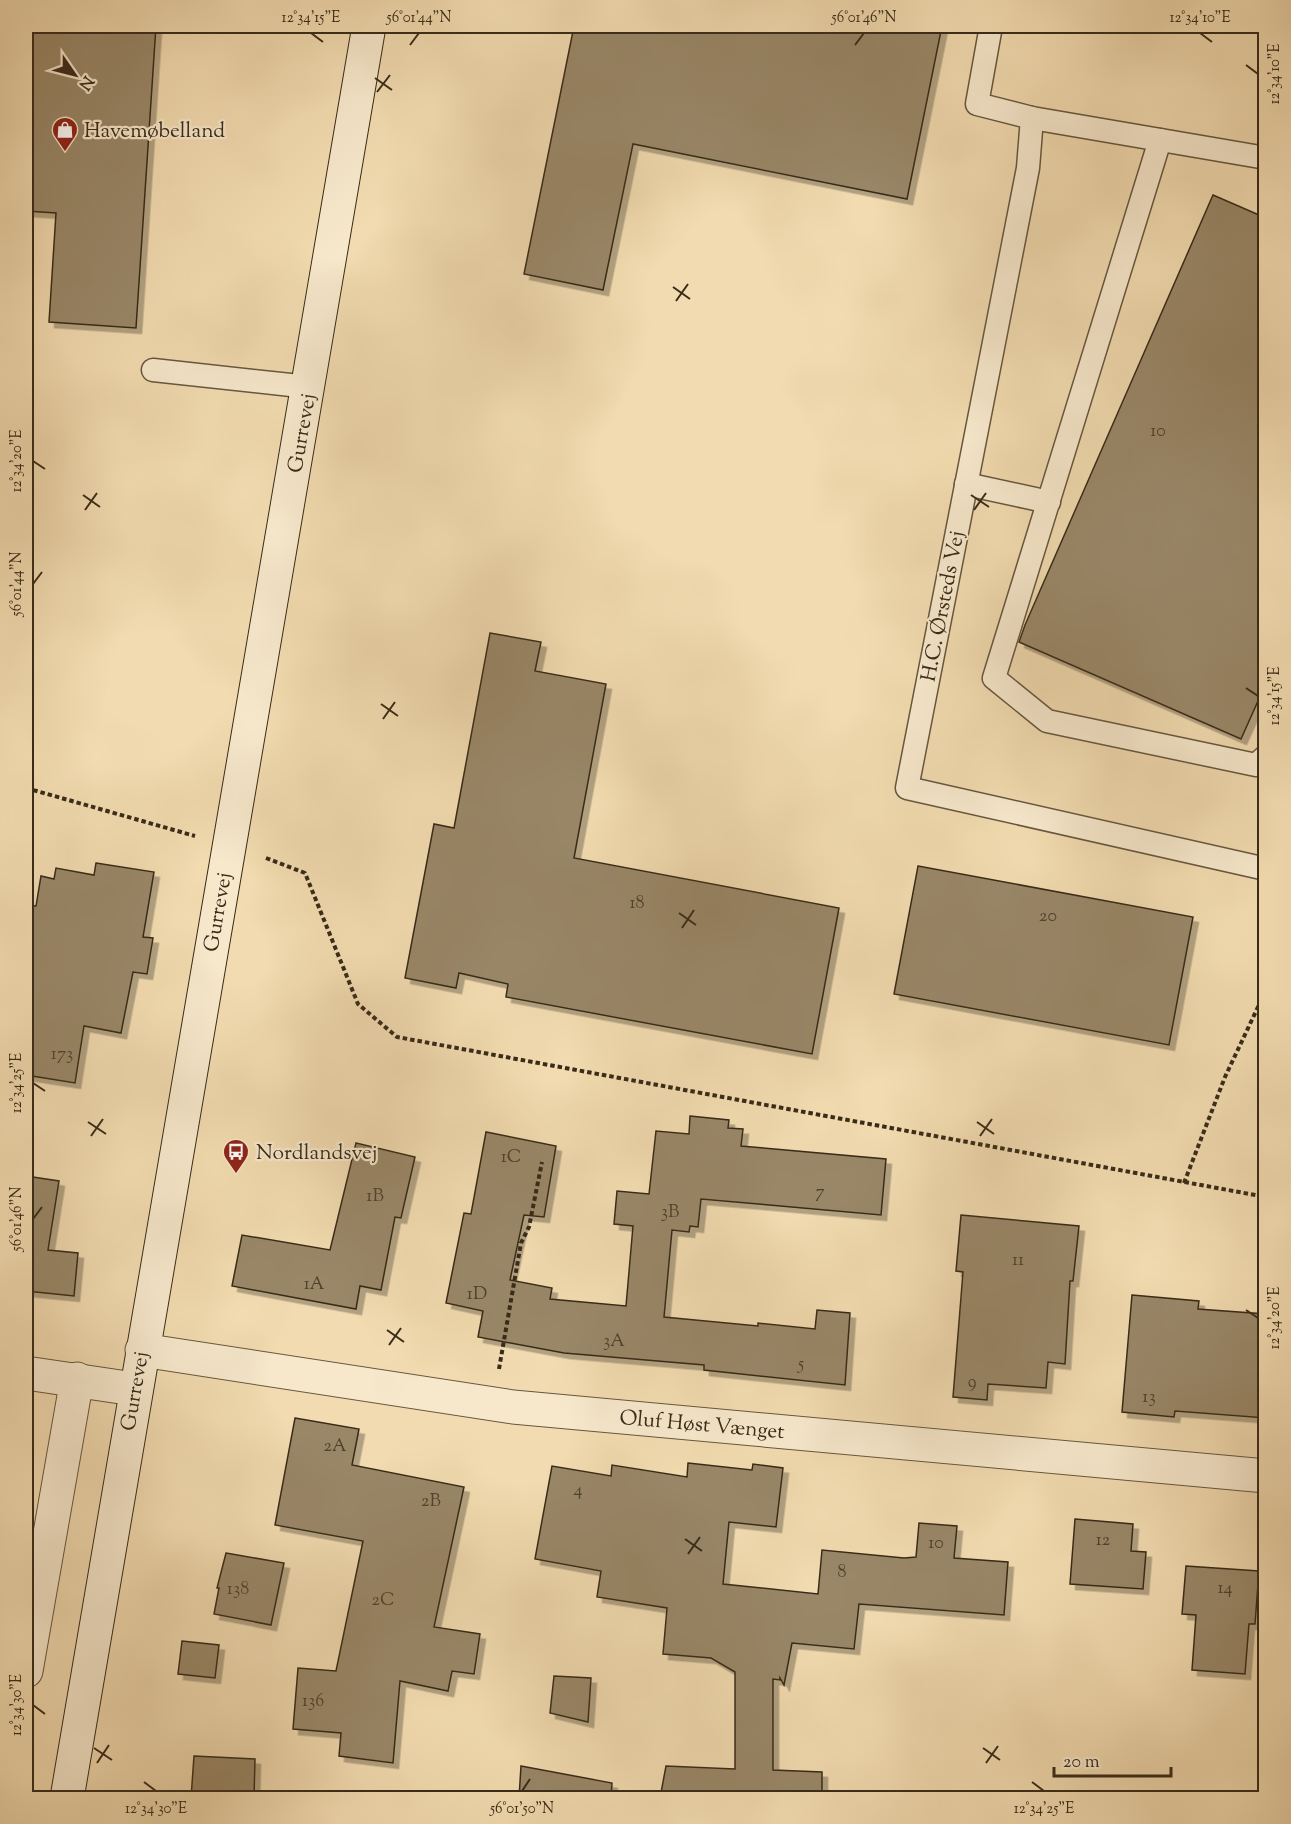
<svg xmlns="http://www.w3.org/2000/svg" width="1291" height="1824" font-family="'Sorts Mill Goudy',serif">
<defs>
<filter id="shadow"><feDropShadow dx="5.5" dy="5.5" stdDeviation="0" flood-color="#0004"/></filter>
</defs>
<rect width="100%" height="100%" fill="#f2dbb0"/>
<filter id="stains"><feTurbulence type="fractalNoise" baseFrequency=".00333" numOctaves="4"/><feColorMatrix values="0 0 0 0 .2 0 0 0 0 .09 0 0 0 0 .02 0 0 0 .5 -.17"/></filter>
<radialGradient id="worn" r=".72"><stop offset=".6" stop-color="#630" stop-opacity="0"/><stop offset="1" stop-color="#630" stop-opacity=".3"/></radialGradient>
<g fill="#998768" stroke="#382b19" stroke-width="1.5" filter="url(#shadow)">
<polygon points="26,26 156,26 136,328 49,322 56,213 26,211"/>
<polygon points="574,26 942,26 907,199 633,144 603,290 524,274"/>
<polygon points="1213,195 1266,218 1266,683 1241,739 1019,642 1025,625"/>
<polygon points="490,633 541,642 535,671 606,684 574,858 839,908 812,1054 506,997 508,984 459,973 456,988 405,978 434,824 454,828"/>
<polygon points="96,863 154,872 143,937 153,938 147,974 133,972 121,1033 84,1026 75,1083 26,1075 26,971 30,944 26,943 26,905 36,906 41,876 54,879 56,868 94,875"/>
<polygon points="918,866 1193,917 1169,1045 894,994"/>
<polygon points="690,1116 729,1120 728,1128 743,1129 741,1146 886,1159 881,1215 701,1199 698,1227 690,1226 689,1232 672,1230 664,1317 758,1326 758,1323 815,1329 817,1310 850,1313 845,1385 704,1370 704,1365 564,1353 478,1337 483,1311 446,1303 464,1213 471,1214 486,1132 556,1146 544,1217 524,1215 510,1280 552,1288 550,1299 626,1306 633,1226 614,1224 617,1191 649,1194 656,1131 689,1134"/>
<polygon points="356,1143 415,1157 401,1218 395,1217 381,1290 360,1286 356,1309 232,1286 242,1235 330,1250"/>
<polygon points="26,1176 59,1181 48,1250 78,1253 74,1296 26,1291"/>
<polygon points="961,1215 1079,1226 1073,1281 1070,1281 1065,1364 1048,1362 1046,1388 988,1384 987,1400 953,1397 963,1272 956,1271"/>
<polygon points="1132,1295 1199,1301 1198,1309 1266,1314 1266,1418 1175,1411 1174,1417 1122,1412"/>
<polygon points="295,1418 359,1429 352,1465 464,1487 434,1627 480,1634 474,1674 452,1671 448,1691 400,1681 393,1763 339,1756 341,1733 293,1729 298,1668 336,1671 363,1541 275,1525"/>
<polygon points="688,1463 752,1470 753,1464 783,1468 776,1527 729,1522 723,1584 818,1594 822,1550 904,1558 916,1557 919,1523 957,1526 954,1558 1008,1562 1004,1615 859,1604 854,1649 792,1643 784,1685 780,1678 780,1680 773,1679 773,1770 822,1772 822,1798 660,1798 666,1766 735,1769 735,1672 711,1658 663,1654 667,1608 597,1597 601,1571 535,1559 552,1466 611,1476 612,1465 687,1477"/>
<polygon points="1075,1519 1133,1524 1131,1551 1146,1552 1143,1589 1070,1584"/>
<polygon points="226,1553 284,1563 271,1625 214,1614 219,1588 217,1588"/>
<polygon points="1186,1566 1259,1571 1255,1624 1249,1624 1245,1674 1192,1670 1196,1615 1182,1614"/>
<polygon points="182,1641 219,1645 215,1678 178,1674"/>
<polygon points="554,1676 591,1678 588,1722 550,1713"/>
<polygon points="194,1756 255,1759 254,1798 191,1798"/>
<polygon points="521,1766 612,1783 611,1798 519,1798"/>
</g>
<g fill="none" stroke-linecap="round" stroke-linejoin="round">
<defs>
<g id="lane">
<polyline points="991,26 977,104 1032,118 1028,168 907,788 1266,869"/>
<polyline points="1032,118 1266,158"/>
<polyline points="1160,140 994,678 1047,721 1256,765 1266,756"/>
<polyline points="153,370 309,387"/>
<polyline points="966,484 1049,502"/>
</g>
<g id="street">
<polyline points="142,1350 513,1407 1266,1476"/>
<polyline points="26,1373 134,1389"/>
<polyline points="26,1671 77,1379"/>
</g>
<path id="secondary" d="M67 1798C164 1207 272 617 369 26"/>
</defs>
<use href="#lane" stroke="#66573f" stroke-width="25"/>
<use href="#street" stroke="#66573f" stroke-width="35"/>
<use href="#secondary" stroke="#382b19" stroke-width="35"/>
<g stroke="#382b19" stroke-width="4" stroke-dasharray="4.5 3" stroke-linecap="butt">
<polyline points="26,788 195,836"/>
<polyline points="266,858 305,873 358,1004 397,1037 1266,1197"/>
<polyline points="1184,1183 1225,1077 1266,990"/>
<polyline points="499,1369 521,1243 529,1227 542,1162"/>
</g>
<use href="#lane" stroke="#f7e8cc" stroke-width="22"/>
<use href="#street" stroke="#f7e8cc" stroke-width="33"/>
<use href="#secondary" stroke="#f7e8cc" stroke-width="33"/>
</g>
<path fill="none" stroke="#382b19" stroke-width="2" d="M311 33 323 42M1200 33 1212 42M410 45 419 33M855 45 864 33M1246 65 1258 74M375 78 392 90M377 92 390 75M673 287 690 299M676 301 688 284M33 461 45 469M83 495 100 507M971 495 989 507M85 510 97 493M974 510 986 493M33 584 42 572M1246 688 1258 696M381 704 398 716M383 719 395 702M679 913 696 925M682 928 694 910M33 1083 45 1091M88 1122 106 1134M977 1122 994 1134M91 1136 103 1119M980 1136 992 1119M33 1219 42 1207M1246 1310 1258 1318M387 1330 404 1342M389 1345 401 1328M685 1539 702 1551M688 1554 700 1537M33 1705 45 1714M94 1748 112 1760M983 1748 1000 1760M97 1763 109 1745M986 1763 998 1746M144 1782 156 1791M1032 1782 1044 1791M522 1791 530 1779"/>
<defs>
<symbol id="shop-pin" viewBox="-11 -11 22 30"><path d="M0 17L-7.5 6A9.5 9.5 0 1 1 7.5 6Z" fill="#8f2418" stroke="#f7e8cc"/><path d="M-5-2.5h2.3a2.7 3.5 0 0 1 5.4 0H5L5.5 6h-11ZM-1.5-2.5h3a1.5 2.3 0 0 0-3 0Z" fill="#fff"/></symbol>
<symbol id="bus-pin" viewBox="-11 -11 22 30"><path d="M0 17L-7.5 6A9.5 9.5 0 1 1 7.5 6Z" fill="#8f2418" stroke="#f7e8cc"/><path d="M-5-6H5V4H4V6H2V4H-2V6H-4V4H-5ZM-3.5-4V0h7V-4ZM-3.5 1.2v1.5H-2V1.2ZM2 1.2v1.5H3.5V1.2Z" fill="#fff"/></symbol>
</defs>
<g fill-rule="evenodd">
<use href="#shop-pin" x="50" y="115" width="30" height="40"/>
<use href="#bus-pin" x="221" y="1137" width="30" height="40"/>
</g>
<g text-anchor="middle" stroke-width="4.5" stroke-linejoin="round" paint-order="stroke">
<g font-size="18" fill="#50422d">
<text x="1158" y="436">10</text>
<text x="637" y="908">18</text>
<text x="1048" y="921">20</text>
<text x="62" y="1059">173</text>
<text x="511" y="1162">1C</text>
<text x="820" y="1197">7</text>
<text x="375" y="1201">1B</text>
<text x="670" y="1217">3B</text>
<text x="1018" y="1265">11</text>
<text x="314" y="1289">1A</text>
<text x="477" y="1299">1D</text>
<text x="614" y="1346">3A</text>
<text x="801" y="1369">5</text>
<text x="972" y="1387">9</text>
<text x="1149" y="1402">13</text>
<text x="335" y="1451">2A</text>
<text x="578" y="1495">4</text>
<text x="431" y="1506">2B</text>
<text x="1103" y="1545">12</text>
<text x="936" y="1548">10</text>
<text x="842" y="1577">8</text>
<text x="1225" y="1593">14</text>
<text x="238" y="1594">138</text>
<text x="383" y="1605">2C</text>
<text x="313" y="1706">136</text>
</g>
<g font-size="21" fill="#382b19" stroke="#f7e8cc" text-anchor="start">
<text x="84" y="137">Havemøbelland</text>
<text x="256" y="1159">Nordlandsvej</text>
</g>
<g font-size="21" fill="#382b19" stroke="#f7e8cc">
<text transform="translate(301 433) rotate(-80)" y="7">Gurrevej</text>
<text transform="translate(942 606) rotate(-79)" y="7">H.C. Ørsteds Vej</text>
<text transform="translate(217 912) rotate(-80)" y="7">Gurrevej</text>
<text transform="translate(134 1391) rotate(-80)" y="7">Gurrevej</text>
<text transform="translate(702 1424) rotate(5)" y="7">Oluf Høst Vænget</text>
</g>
</g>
<rect width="1291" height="1824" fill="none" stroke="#f2dbb0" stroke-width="66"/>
<g transform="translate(75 75) rotate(125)" stroke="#f7e8cc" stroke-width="4.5" paint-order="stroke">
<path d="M0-4.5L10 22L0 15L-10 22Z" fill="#382b19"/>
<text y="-9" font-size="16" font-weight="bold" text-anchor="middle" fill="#382b19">N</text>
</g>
<path d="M1054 1767v9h117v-9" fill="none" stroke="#382b19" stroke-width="3"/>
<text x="1063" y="1767" font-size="18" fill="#382b19" stroke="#f7e8cc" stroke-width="4.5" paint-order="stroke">20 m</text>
<rect x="33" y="33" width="1225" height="1758" fill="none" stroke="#382b19" stroke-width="2"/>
<g font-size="15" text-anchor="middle" fill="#382b19">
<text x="311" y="22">12°34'15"E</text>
<text x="419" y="22">56°01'44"N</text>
<text x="864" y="22">56°01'46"N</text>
<text x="1200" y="22">12°34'10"E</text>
<text transform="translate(1274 74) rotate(-90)" y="5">12°34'10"E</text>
<text transform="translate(16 461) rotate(-90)" y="5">12°34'20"E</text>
<text transform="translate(16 584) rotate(-90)" y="5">56°01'44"N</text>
<text transform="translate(1274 696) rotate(-90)" y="5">12°34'15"E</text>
<text transform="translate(16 1083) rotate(-90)" y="5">12°34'25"E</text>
<text transform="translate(16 1219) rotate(-90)" y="5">56°01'46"N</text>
<text transform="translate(1274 1318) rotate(-90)" y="5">12°34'20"E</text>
<text transform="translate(16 1705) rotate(-90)" y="5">12°34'30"E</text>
<text x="156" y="1813">12°34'30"E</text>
<text x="522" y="1813">56°01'50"N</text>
<text x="1044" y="1813">12°34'25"E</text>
</g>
<rect width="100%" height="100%" filter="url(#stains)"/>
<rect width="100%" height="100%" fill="url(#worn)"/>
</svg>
